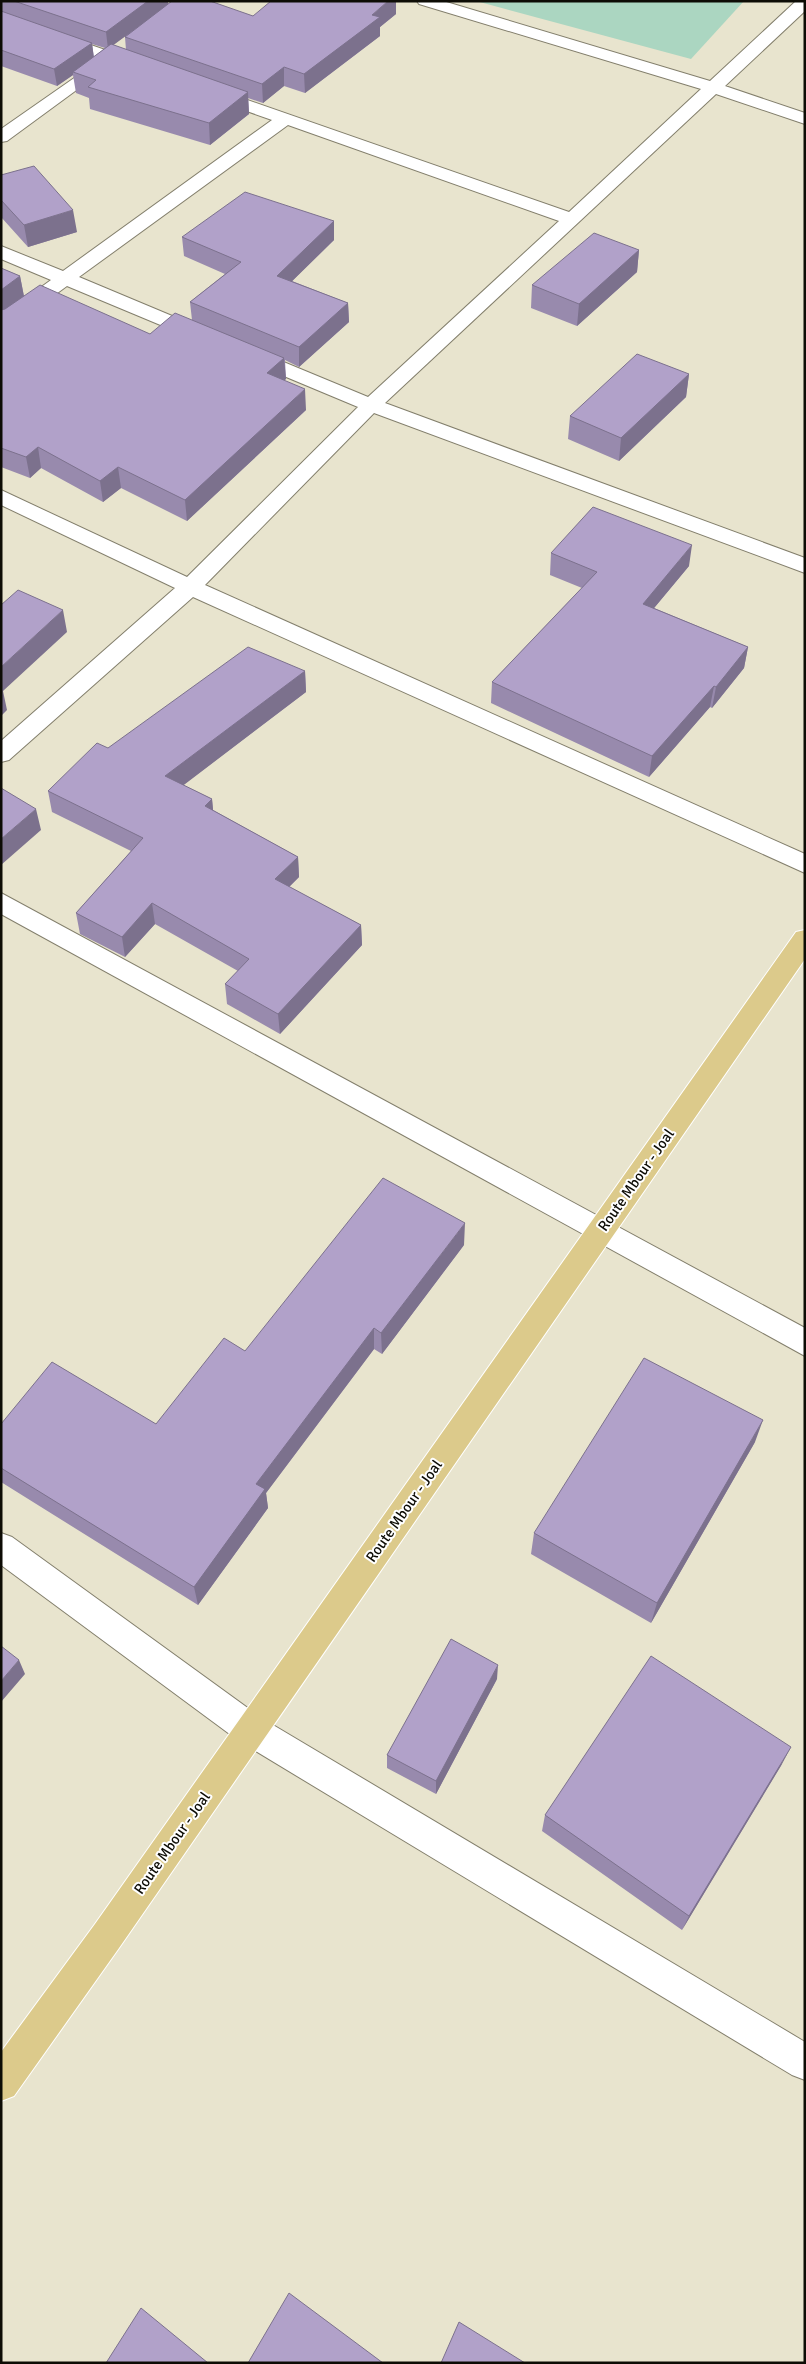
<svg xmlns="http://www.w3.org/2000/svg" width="806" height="2364" viewBox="0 0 806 2364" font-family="Signika,sans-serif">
<rect width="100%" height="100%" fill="#e8e4ce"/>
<!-- green -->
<path fill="#abd6c1" d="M 476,1 L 744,1 L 691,59 Z"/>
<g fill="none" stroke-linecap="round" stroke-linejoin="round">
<defs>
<path id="minor" d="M 417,1 L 443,1 L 710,81 L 796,1 L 805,1 L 805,11 L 725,86 L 805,113 L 805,124 L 716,94 L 385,403 L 805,558 L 805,573 L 374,413 L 205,585 L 805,854 L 805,873 L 193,597 L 9,760 L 1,762 L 1,741 L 175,588 L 1,505 L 1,490 L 187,577 L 358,407 L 243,359 L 240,355 L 243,351 L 257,351 L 368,397 L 559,221 L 288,125 L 79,277 L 208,331 L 211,335 L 208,339 L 194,339 L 67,286 L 8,329 L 1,331 L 1,316 L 51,280 L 1,259 L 1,246 L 63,271 L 272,120 L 207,97 L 204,93 L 207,89 L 213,88 L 569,212 L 701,89 L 419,4 Z
M 1,14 L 140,62 L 142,66 L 140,70 L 134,71 L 112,64 L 7,141 L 1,142 L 1,129 L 100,60 L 1,25 Z
M 1,893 L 805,1328 L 805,1356 L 1,914 Z
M 1,1533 L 12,1537 L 263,1719 L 805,2042 L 805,2080 L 792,2075 L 239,1741 L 1,1565 Z"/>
<path id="major" d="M 805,930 L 805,959 L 119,1948 L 14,2096 L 1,2101 L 1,2052 L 95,1924 L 796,932 Z"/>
</defs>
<!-- minor casing -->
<use href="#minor" stroke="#837f6c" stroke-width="2"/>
<!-- major casing -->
<use href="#major" stroke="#fff" stroke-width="2"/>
<!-- minor -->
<use href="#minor" fill="#fff" fill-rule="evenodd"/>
<!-- major -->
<use href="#major" fill="#dcca8b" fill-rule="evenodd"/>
</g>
<!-- wall -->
<path fill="#988aad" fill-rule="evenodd" d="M 1,1 L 168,1 L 168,4 L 253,16 L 396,14 L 380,27 L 380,36 L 305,93 L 284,86 L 263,103 L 248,98 L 249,114 L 210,145 L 90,109 L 89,98 L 76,93 L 73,75 L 57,86 L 1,66 ZM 125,36 L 125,37 L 126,50 L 113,45 ZM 92,44 L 105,48 L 94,57 Z
M 1,175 L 77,232 L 28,247 L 1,217 Z
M 334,221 L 334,240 L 292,281 L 348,303 L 349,322 L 299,367 L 285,360 L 286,379 L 284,380 L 306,410 L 187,521 L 121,488 L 103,502 L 41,468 L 30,478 L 1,467 L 1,268 L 20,276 L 24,296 L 150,334 L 192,320 L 190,302 L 225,274 L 184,256 L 182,237 Z
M 639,250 L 637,272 L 577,326 L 531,308 L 532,285 Z
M 689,374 L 686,397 L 619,461 L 568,439 L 570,416 Z
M 551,553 L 689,566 L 654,608 L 748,647 L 744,668 L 712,708 L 710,707 L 649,777 L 491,703 L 492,682 L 582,588 L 550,575 Z
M 305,671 L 306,692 L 183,785 L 212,799 L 213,810 L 298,857 L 299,877 L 289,887 L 361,925 L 362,945 L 280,1034 L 227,1004 L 225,984 L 238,971 L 155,924 L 125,957 L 80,934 L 76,913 L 131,851 L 52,812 L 48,791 L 108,748 Z
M 464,1245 L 382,1354 L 374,1349 L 266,1493 L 268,1508 L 198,1605 L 1,1482 L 1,1424 L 156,1424 L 245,1351 Z
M 755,1442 L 651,1623 L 531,1554 L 534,1533 Z
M 497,1679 L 436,1794 L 387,1768 L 387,1755 Z
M 782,1764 L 682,1930 L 542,1831 L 545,1815 Z"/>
<!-- shaded-wall -->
<path fill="#7c718d" d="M 148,1 L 168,1 L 168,5 L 108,49 L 106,32 Z
M 388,1 L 396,1 L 396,14 L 380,27 L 380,36 L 305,93 L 304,74 L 372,15 Z
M 92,43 L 94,60 L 73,72 L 73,75 L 57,86 L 54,69 Z
M 284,67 L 284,86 L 263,103 L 262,84 Z
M 248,92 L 249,114 L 210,145 L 209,123 Z
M 73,210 L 77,232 L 28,247 L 24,225 Z
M 334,221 L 334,240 L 278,295 L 277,276 Z
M 639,250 L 637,272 L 577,326 L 579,304 Z
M 20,276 L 24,297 L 1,314 L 1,290 Z
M 348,303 L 349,322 L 299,367 L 299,347 Z
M 284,358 L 286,379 L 269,394 L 267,373 Z
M 689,374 L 686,397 L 619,461 L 621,438 Z
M 305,389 L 306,410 L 187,521 L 185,500 Z
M 38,447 L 41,468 L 30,478 L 26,457 Z
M 118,467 L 121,488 L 103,502 L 100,481 Z
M 692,545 L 689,566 L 640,625 L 643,604 Z
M 63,610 L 67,632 L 3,691 L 7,710 L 1,716 L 1,667 Z
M 748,647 L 744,668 L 712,708 L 716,687 Z
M 305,671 L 306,692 L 168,797 L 165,776 Z
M 714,686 L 710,707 L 649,777 L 652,756 Z
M 212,799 L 214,820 L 205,806 Z
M 36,809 L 41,830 L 1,865 L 1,839 Z
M 298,857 L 299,877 L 276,900 L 275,879 Z
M 152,903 L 155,924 L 125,957 L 122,937 Z
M 361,925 L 362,945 L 280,1034 L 278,1014 Z
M 465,1223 L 464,1245 L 382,1354 L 381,1333 Z
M 374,1328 L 374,1349 L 266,1493 L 268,1508 L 198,1605 L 194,1587 L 256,1484 Z
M 763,1420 L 755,1442 L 651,1623 L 657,1603 Z
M 19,1660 L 25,1674 L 1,1702 L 1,1681 Z
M 498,1665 L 497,1679 L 436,1794 L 436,1781 Z
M 791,1747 L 782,1764 L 682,1930 L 689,1916 Z"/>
<!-- building -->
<path fill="#b1a1c9" stroke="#7c718d" d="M 14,1 L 148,1 L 106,32 Z
M 172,1 L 210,1 L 253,16 L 271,1 L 388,1 L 372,15 L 380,17 L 304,74 L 284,67 L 262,84 L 125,37 Z
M 1,11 L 92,43 L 54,69 L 1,50 Z
M 111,44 L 248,92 L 209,123 L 88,87 L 96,80 L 73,72 Z
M 34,166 L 73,210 L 24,225 L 1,200 L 1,175 Z
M 245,192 L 334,221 L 277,276 L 348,303 L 299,347 L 190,302 L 241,262 L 182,237 Z
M 594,233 L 639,250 L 579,304 L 532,285 Z
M 1,268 L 20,276 L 1,290 Z
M 40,285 L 150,334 L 175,313 L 284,358 L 267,373 L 305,389 L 185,500 L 118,467 L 100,481 L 38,447 L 26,457 L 1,448 L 1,310 L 5,309 Z
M 637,354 L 689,374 L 621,438 L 570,416 Z
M 593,507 L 692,545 L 643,604 L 748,647 L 716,687 L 714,686 L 652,756 L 492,682 L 597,572 L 551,553 Z
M 18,590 L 63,610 L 1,667 L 1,605 Z
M 248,647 L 305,671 L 165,776 L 212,799 L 205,806 L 298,857 L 275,879 L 361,925 L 278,1014 L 225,984 L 249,959 L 152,903 L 122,937 L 76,913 L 143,838 L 48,791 L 97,743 L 108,748 Z
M 1,788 L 36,809 L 1,839 Z
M 383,1178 L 465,1223 L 381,1333 L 374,1328 L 256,1484 L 265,1489 L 194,1587 L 1,1468 L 1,1424 L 52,1362 L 156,1424 L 224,1338 L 245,1351 Z
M 644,1358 L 763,1420 L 657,1603 L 534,1533 Z
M 451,1639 L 498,1665 L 436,1781 L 387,1755 Z
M 1,1646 L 19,1660 L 1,1681 Z
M 651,1656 L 791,1747 L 689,1916 L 545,1815 Z
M 289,2293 L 383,2363 L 248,2363 Z
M 141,2308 L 208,2363 L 106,2363 Z
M 459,2322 L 525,2363 L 441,2363 Z"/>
<g text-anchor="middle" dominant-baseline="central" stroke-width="4" stroke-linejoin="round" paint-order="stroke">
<!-- street labels -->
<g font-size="15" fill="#0d0c05" stroke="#fff">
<text transform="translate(636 1180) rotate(-55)">Route Mbour - Joal</text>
<text transform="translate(404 1511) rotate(-55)">Route Mbour - Joal</text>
<text transform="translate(172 1843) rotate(-55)">Route Mbour - Joal</text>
</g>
</g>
<!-- border -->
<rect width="806" height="2364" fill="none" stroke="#0d0c05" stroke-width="5"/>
</svg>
